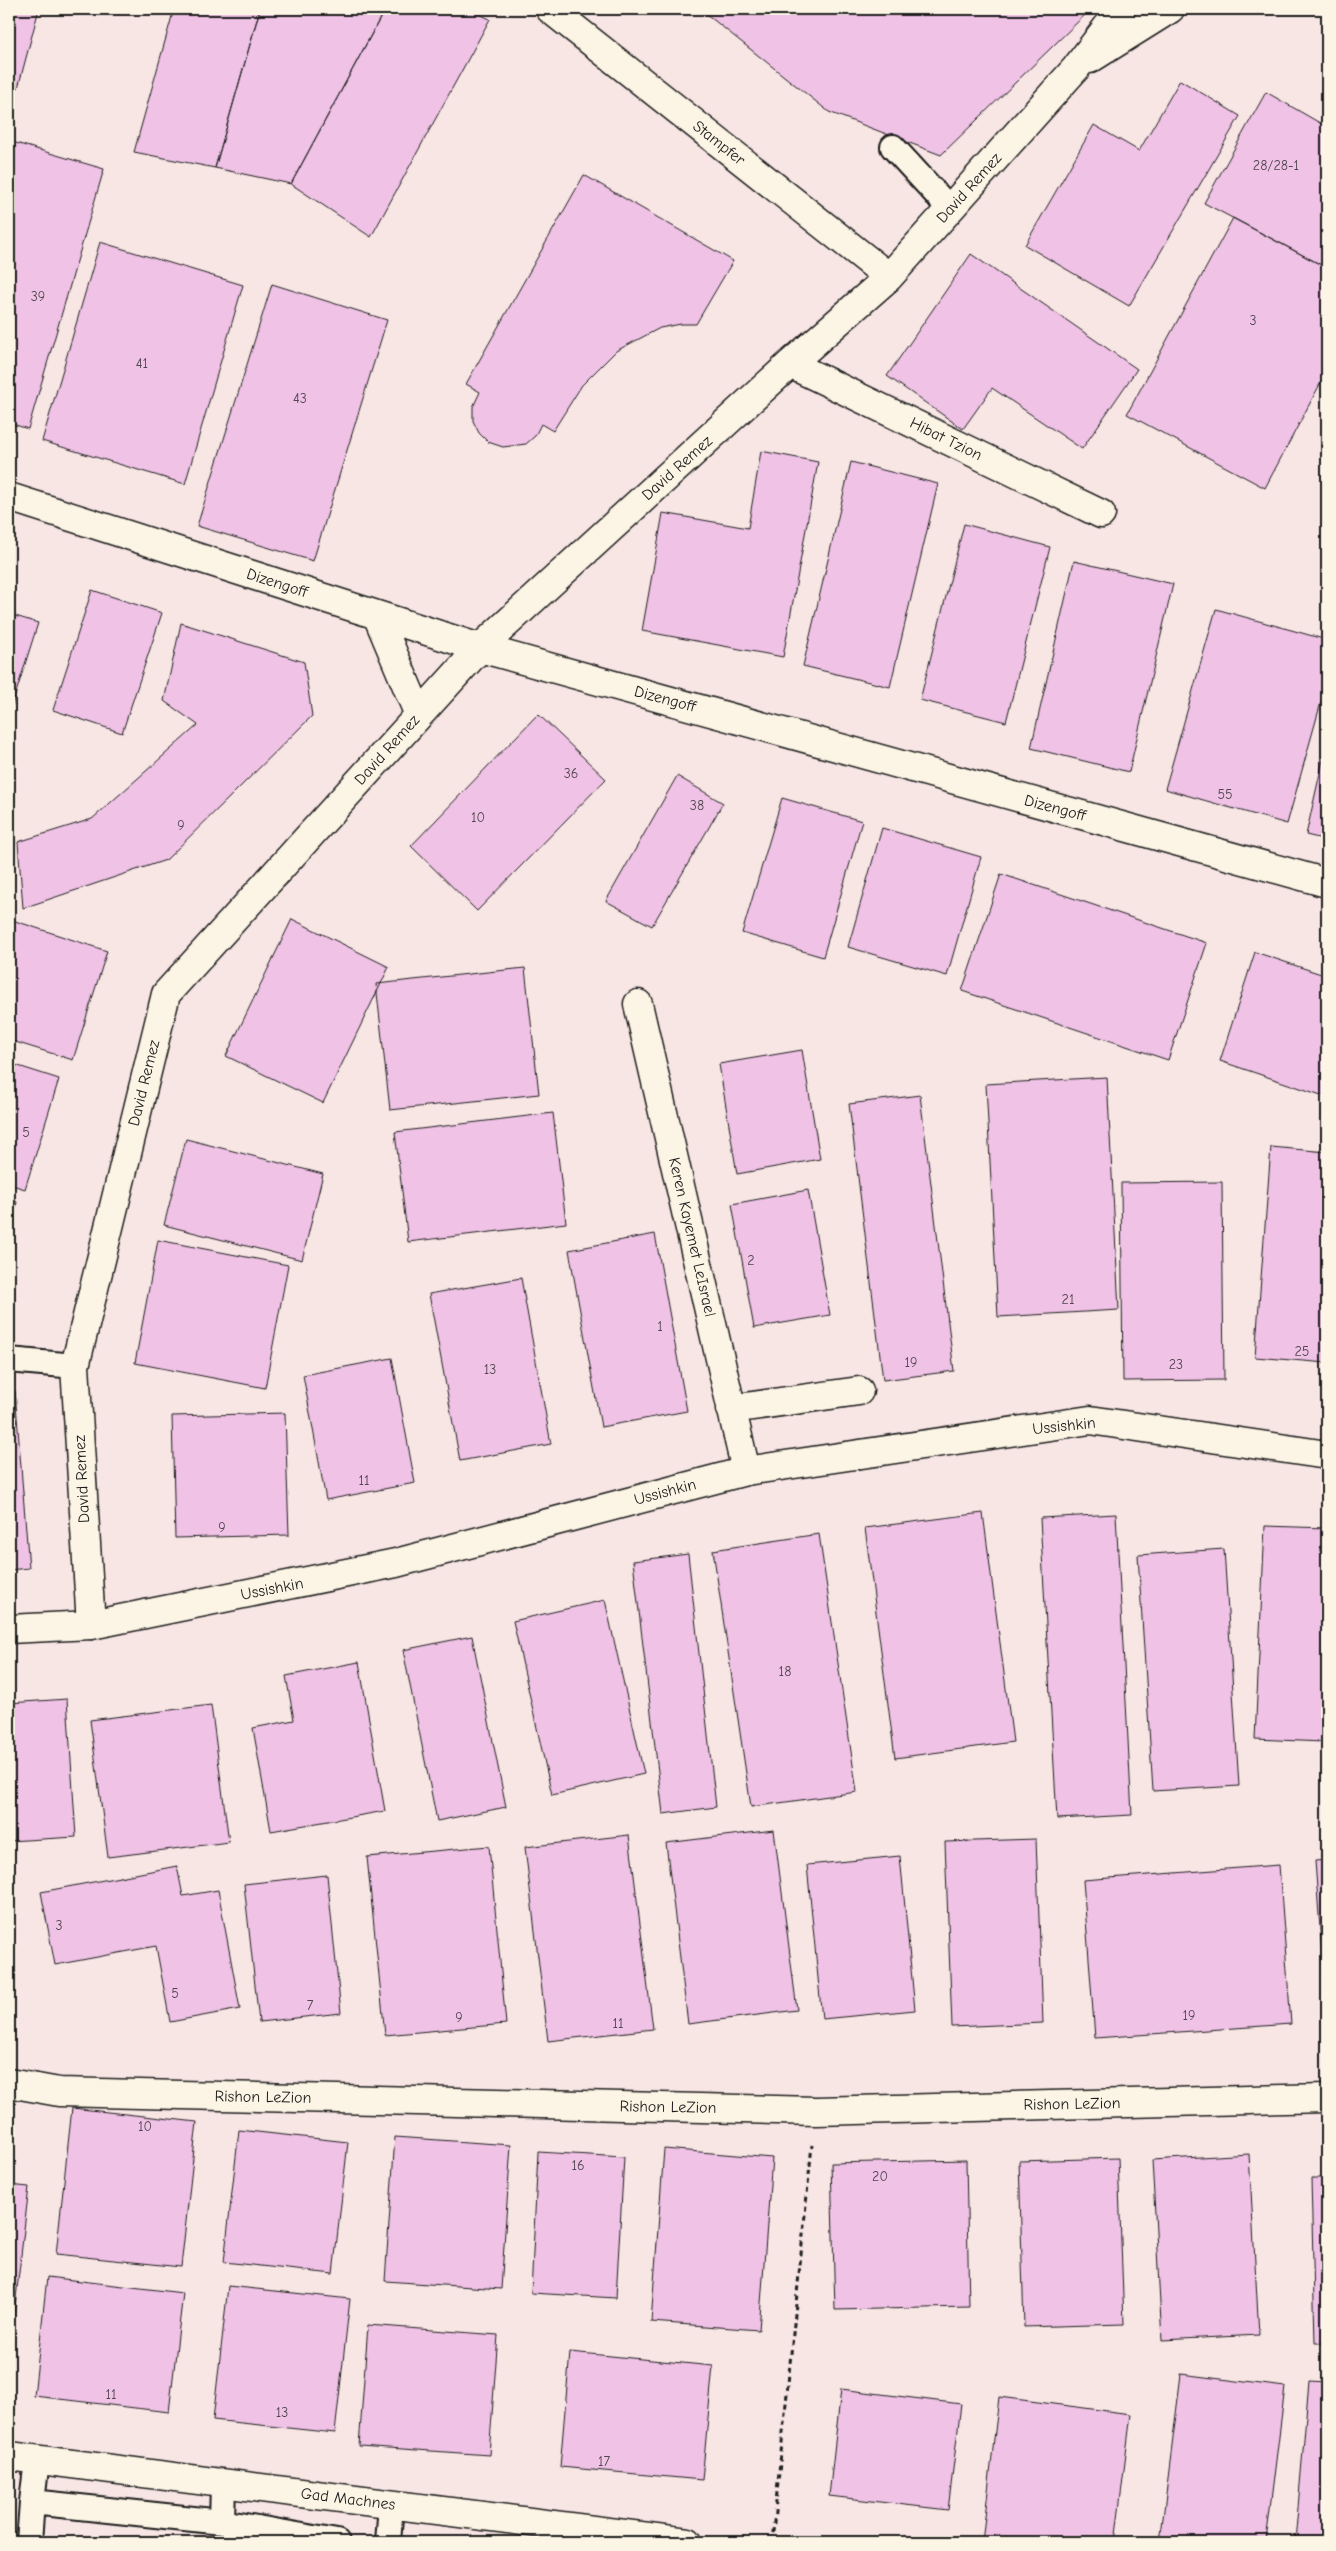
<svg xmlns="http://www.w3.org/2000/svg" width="1336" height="2551" viewBox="0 0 1336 2551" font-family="'Comic Neue',sans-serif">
<rect width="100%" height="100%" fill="#f8e6e5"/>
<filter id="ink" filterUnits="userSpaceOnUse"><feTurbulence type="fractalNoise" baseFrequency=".02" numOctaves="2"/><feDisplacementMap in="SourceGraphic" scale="10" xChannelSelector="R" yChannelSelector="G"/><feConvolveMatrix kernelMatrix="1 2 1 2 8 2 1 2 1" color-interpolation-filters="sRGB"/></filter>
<g filter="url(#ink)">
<!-- building -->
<path fill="#efc2e6" stroke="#1c1c1c" d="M 9,9 L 39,9 L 18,88 L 9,85 Z
M 174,9 L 260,9 L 215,168 L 134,152 Z
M 260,9 L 385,9 L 291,184 L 215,168 Z
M 385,9 L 468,9 L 490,19 L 371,237 L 291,184 Z
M 700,9 L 1091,9 L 941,155 L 829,112 Z
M 1180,80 L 1240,116 L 1129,306 L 1025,245 L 1094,125 L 1139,151 Z
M 1266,92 L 1327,127 L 1327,268 L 1204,203 Z
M 9,141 L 104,169 L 28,429 L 9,423 Z
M 584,175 L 733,261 L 696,324 L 681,324 L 660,328 L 616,351 L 582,385 L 553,431 L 541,424 L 535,436 L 526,444 L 503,447 L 488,442 L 479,433 L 473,421 L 473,407 L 480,392 L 466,384 Z
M 1233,218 L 1327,268 L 1327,371 L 1265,488 L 1127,414 Z
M 100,242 L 243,285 L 185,484 L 42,441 Z
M 971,254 L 1137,369 L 1082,449 L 992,388 L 963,429 L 887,376 Z
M 272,284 L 387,320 L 313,561 L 197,526 Z
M 761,451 L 818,462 L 783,657 L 642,631 L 663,513 L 748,528 Z
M 851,462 L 938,484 L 890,687 L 803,666 Z
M 964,524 L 1050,547 L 1006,722 L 920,700 Z
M 1074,561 L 1173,584 L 1129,772 L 1031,748 Z
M 92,590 L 162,613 L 122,733 L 53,710 Z
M 1216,609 L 1327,640 L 1327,681 L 1287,824 L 1165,789 Z
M 9,614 L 38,623 L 9,715 Z
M 181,623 L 304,662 L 312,716 L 166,860 L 23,908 L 18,842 L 92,819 L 198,725 L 164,701 Z
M 538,714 L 606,779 L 477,911 L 411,846 Z
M 1327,742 L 1327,840 L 1306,835 Z
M 677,776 L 723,803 L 652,926 L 606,901 Z
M 782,798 L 862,821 L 823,957 L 742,933 Z
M 882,828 L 981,857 L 947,976 L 848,947 Z
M 1001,874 L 1207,943 L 1168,1060 L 962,991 Z
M 9,919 L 107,951 L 73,1060 L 9,1040 Z
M 292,919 L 389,967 L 323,1103 L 226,1056 Z
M 1255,952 L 1327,976 L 1327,1097 L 1220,1061 Z
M 525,968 L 539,1094 L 390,1110 L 376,984 Z
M 802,1050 L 820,1159 L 737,1174 L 719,1064 Z
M 9,1063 L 59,1079 L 25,1189 L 9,1184 Z
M 1107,1077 L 1119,1310 L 998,1317 L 986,1084 Z
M 920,1095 L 954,1371 L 883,1380 L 849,1104 Z
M 553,1113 L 566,1223 L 408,1242 L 395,1132 Z
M 186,1139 L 323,1174 L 302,1260 L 164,1225 Z
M 1271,1147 L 1327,1152 L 1327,1363 L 1255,1357 Z
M 1222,1182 L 1224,1380 L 1123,1381 L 1121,1183 Z
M 808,1190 L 830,1315 L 754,1328 L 732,1204 Z
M 9,1200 L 17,1202 L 9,1241 Z
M 655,1234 L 687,1411 L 601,1427 L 569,1250 Z
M 158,1240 L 288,1265 L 265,1388 L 135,1363 Z
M 521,1278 L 551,1444 L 460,1461 L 429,1294 Z
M 392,1358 L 415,1483 L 326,1500 L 303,1375 Z
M 15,1391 L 29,1568 L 9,1570 L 9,1392 Z
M 285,1413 L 289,1535 L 175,1538 L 172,1416 Z
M 983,1513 L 1013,1742 L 895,1758 L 865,1528 Z
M 1116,1514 L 1132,1815 L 1057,1819 L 1040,1518 Z
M 1265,1526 L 1327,1528 L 1327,1655 L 1323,1742 L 1255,1739 Z
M 819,1534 L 857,1792 L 751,1807 L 713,1550 Z
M 1224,1549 L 1239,1786 L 1153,1791 L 1138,1555 Z
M 688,1554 L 716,1807 L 663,1814 L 633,1561 Z
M 605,1600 L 644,1774 L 552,1795 L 513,1621 Z
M 472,1636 L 506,1807 L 437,1821 L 403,1650 Z
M 359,1662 L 385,1811 L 271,1831 L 253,1728 L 294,1720 L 286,1676 Z
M 67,1699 L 76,1837 L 9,1841 L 9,1703 Z
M 211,1705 L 229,1842 L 108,1857 L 90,1720 Z
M 774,1830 L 797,2010 L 688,2024 L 666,1843 Z
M 629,1835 L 653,2029 L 548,2041 L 525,1847 Z
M 1036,1839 L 1043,2023 L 952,2027 L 945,1842 Z
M 489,1846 L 506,2024 L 385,2035 L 367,1857 Z
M 900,1856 L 915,2010 L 822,2019 L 807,1865 Z
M 1327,1860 L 1327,2023 L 1315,1861 Z
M 1279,1865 L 1291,2024 L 1095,2038 L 1083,1880 Z
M 177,1866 L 183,1896 L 218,1890 L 240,2009 L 170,2022 L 156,1946 L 55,1965 L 41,1892 Z
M 327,1875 L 341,2013 L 259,2022 L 244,1884 Z
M 72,2108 L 197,2122 L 181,2267 L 56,2254 Z
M 239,2130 L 348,2142 L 333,2274 L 224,2262 Z
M 395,2137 L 511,2145 L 501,2289 L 385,2281 Z
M 664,2149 L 772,2158 L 759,2330 L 651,2322 Z
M 538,2152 L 624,2157 L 616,2298 L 531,2293 Z
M 1249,2154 L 1259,2335 L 1162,2340 L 1152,2160 Z
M 1118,2158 L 1124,2324 L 1024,2327 L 1019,2161 Z
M 966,2160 L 969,2307 L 835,2310 L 831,2163 Z
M 1311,2178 L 1327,2178 L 1327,2343 L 1315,2343 Z
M 9,2185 L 29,2187 L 9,2358 Z
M 47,2277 L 183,2293 L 169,2412 L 34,2396 Z
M 228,2286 L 350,2299 L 335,2433 L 213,2420 Z
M 368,2325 L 498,2335 L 489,2455 L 359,2446 Z
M 570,2352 L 713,2366 L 702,2480 L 560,2467 Z
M 1181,2374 L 1285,2387 L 1266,2542 L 1160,2542 Z
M 1309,2381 L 1327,2382 L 1327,2542 L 1295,2542 Z
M 841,2389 L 961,2404 L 948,2510 L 829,2496 Z
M 999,2397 L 1131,2414 L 1115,2542 L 982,2542 Z"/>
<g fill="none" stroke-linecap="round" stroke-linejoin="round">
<defs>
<path id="lane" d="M 893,147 L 950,209
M 9,1360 L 75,1366
M 32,2502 L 37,2460
M 222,2522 L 223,2483
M 29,2542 L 32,2502 L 222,2522 L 337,2542
M 388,2542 L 391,2505"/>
<path id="street" d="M 550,9 L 889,277
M 1090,59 L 1170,9
M 790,364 L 1101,514
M 9,497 L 480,648 L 1327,883
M 377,615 L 419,715
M 638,1004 L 746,1471
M 731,1409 L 859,1391
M 91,1625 L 75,1366 L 166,994 L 480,648 L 790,364 L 889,277 L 1076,68 L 1121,9
M 9,2083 L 59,2092 L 816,2111 L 1327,2098"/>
<path id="secondary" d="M 9,1629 L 91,1625 L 396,1563 L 746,1471 L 1090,1420 L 1327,1455
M 9,2456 L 688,2542"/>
</defs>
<!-- lane casing -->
<use href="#lane" stroke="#1c1c1c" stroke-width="28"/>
<!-- street casing -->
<use href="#street" stroke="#1c1c1c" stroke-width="31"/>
<!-- secondary casing -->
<use href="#secondary" stroke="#1c1c1c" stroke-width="31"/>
<!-- path -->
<path stroke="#1c1c1c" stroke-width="3" stroke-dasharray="5 4" stroke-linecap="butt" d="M 772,2542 L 812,2145"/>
<!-- lane -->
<use href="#lane" stroke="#fcf5e5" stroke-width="24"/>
<!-- street -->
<use href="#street" stroke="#fcf5e5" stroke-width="28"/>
<!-- secondary -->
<use href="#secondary" stroke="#fcf5e5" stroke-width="28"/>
</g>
</g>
<g text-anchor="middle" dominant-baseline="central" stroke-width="4" stroke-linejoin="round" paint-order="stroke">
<!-- number labels -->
<g font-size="14" fill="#51464e">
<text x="1276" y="165">28/28-1</text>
<text x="38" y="296">39</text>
<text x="1253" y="320">3</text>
<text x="142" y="363">41</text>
<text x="300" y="398">43</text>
<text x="571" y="773">36</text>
<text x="1225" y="794">55</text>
<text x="697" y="805">38</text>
<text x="478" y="817">10</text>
<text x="181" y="825">9</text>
<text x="26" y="1132">5</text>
<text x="751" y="1260">2</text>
<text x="1068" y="1299">21</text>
<text x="660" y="1326">1</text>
<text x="1302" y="1351">25</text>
<text x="911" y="1362">19</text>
<text x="1176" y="1364">23</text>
<text x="490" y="1369">13</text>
<text x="364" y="1480">11</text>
<text x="222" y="1527">9</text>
<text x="785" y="1671">18</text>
<text x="59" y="1925">3</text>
<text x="175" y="1993">5</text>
<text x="310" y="2005">7</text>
<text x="1189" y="2015">19</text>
<text x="459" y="2017">9</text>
<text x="618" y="2023">11</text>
<text x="145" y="2126">10</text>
<text x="578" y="2165">16</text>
<text x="880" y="2176">20</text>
<text x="111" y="2394">11</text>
<text x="282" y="2412">13</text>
<text x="604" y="2461">17</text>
</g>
<!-- street labels -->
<g font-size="16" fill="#1c1c1c" stroke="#fcf5e5">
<text transform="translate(719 143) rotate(38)">Stampfer</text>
<text transform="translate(969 188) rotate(-48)">David Remez</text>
<text transform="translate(946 439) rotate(26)">Hibat Tzion</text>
<text transform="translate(677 468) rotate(-42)">David Remez</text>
<text transform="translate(277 583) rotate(18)">Dizengoff</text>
<text transform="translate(665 699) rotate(15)">Dizengoff</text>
<text transform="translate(387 750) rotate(-48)">David Remez</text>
<text transform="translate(1055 808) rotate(15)">Dizengoff</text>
<text transform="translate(144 1083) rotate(-76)">David Remez</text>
<text transform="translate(692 1237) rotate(77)">Keren Kayemet LeIsrael</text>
<text transform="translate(1064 1426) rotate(-6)">Ussishkin</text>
<text transform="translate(82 1479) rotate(-93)">David Remez</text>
<text transform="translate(665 1492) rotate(-15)">Ussishkin</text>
<text transform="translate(272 1589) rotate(-11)">Ussishkin</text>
<text transform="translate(263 2097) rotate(1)">Rishon LeZion</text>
<text transform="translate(1072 2104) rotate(-1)">Rishon LeZion</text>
<text transform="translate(668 2107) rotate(1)">Rishon LeZion</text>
<text transform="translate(348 2499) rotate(7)">Gad Machnes</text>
</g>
</g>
<!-- margin -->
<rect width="1336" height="2551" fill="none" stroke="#fcf5e5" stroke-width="30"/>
<rect x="15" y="15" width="1306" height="2521" fill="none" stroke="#1c1c1c" stroke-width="2" filter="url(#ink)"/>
</svg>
